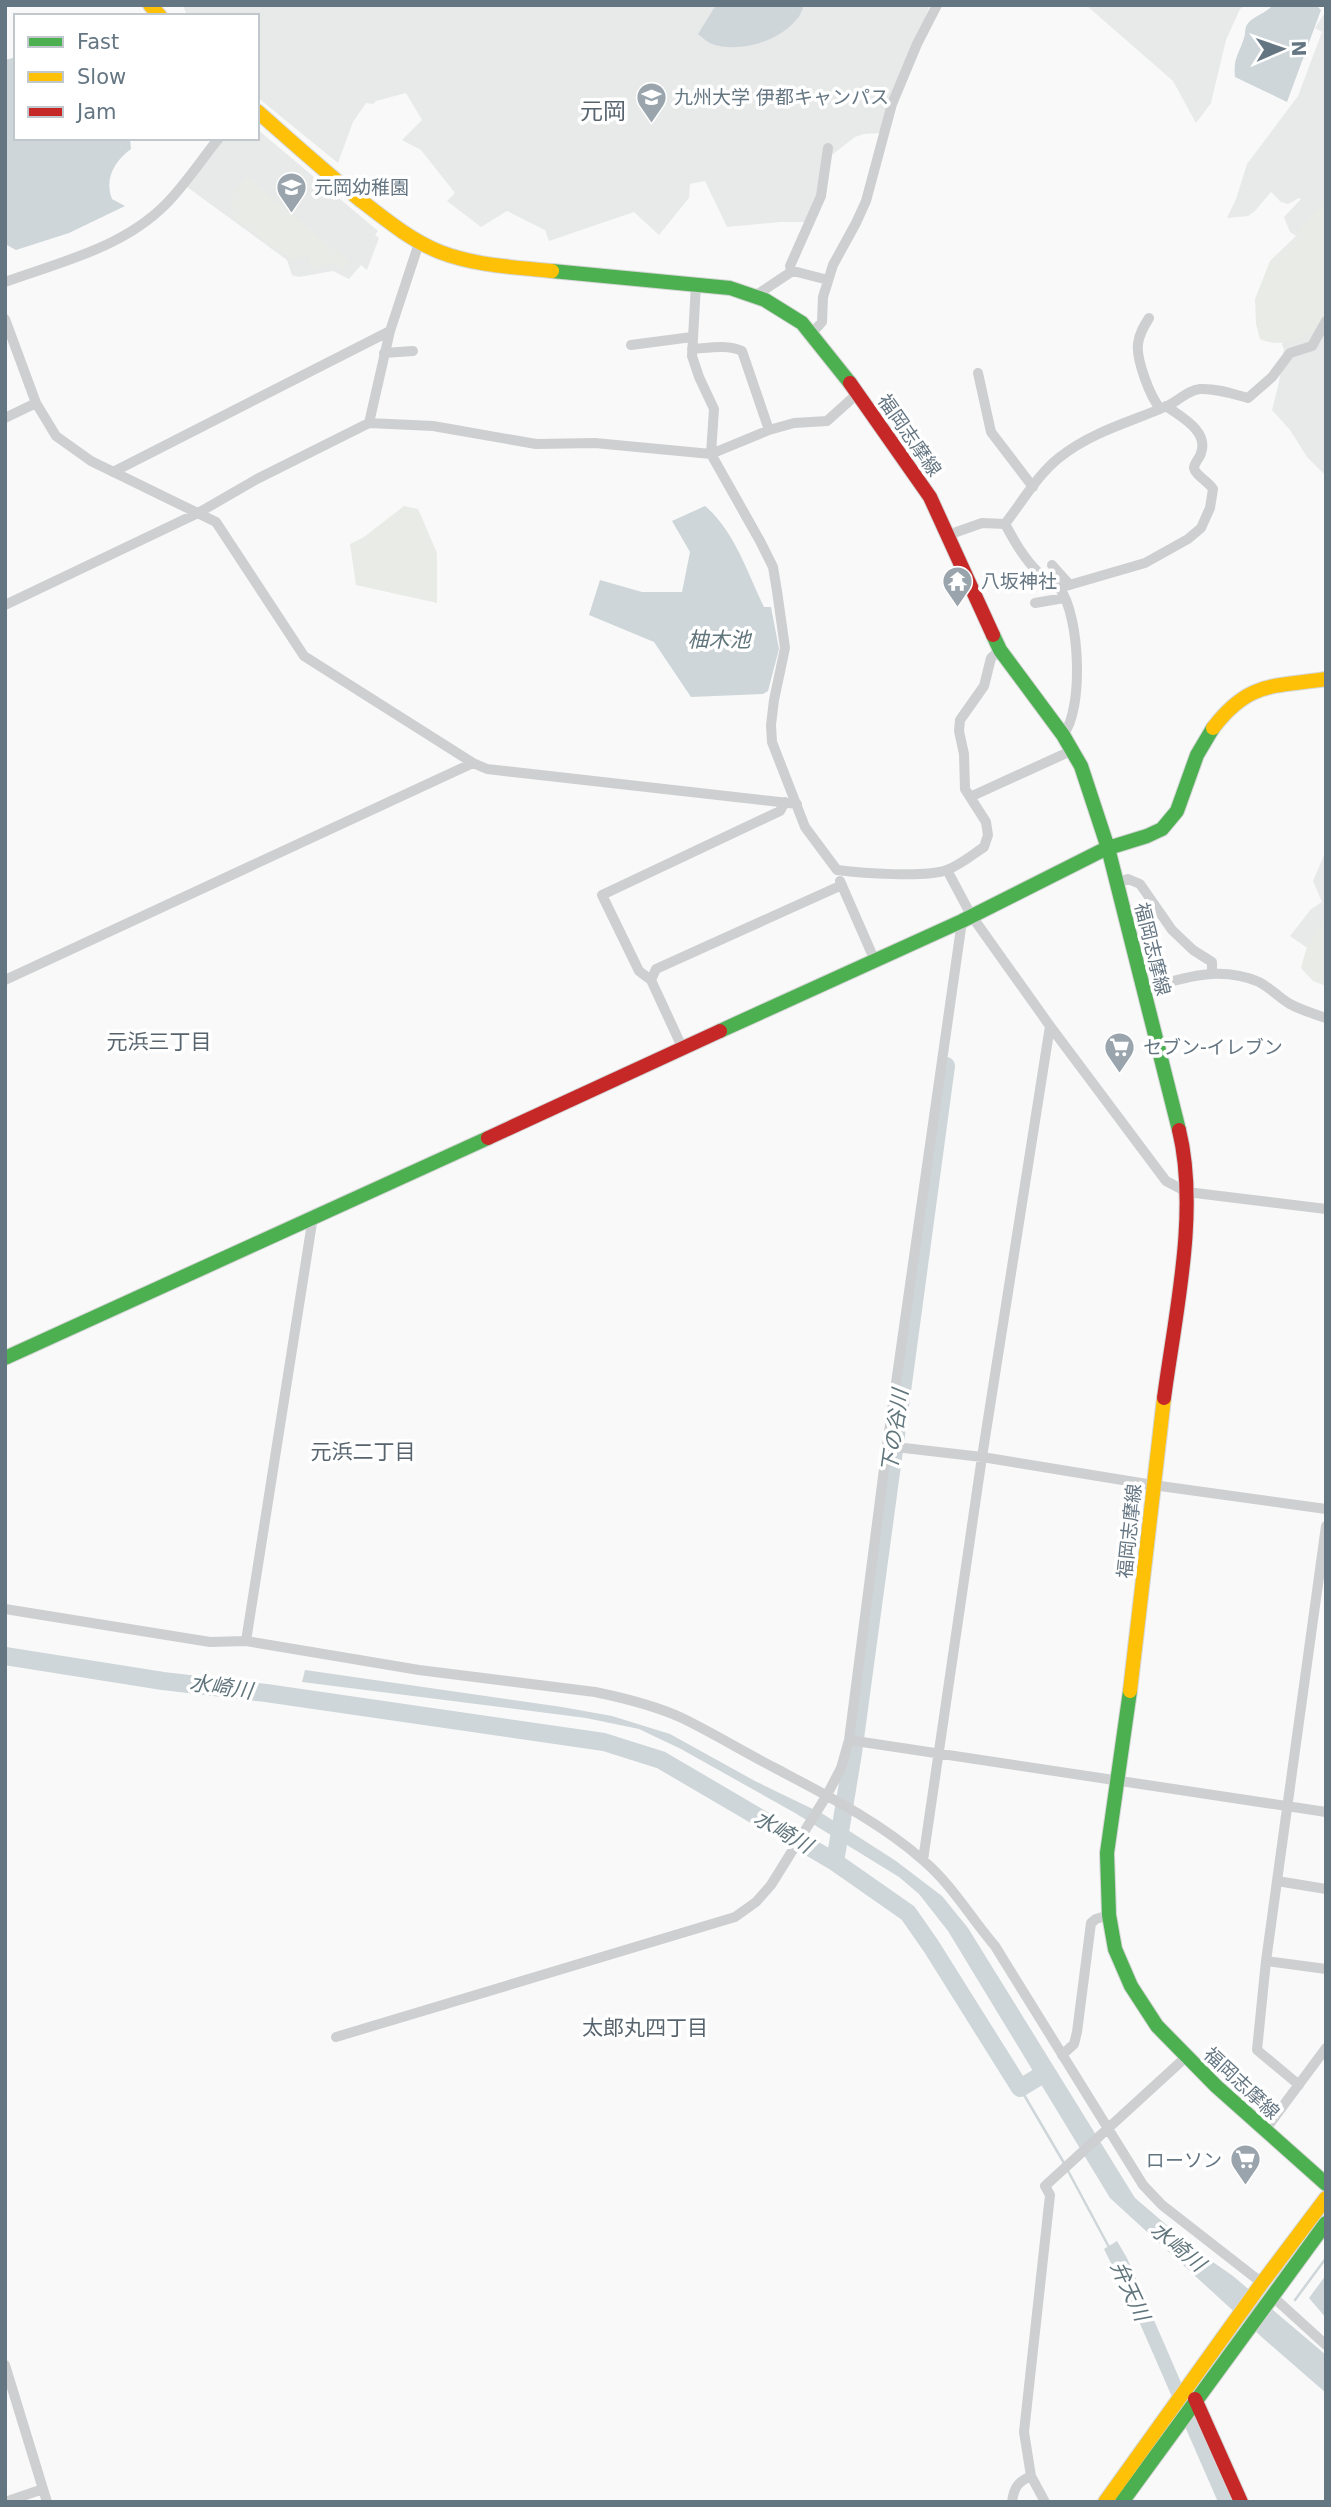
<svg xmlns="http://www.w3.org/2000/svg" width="1331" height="2507" viewBox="0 0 1331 2507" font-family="'DejaVu Sans','Noto Sans JP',sans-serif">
<rect width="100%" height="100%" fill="#f9f9f9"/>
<!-- built -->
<path fill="#e8e9e9" d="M 183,5 L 930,5 L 881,133 L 864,134 L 855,137 L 833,154 L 824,153 L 815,206 L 808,222 L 781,222 L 727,227 L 705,181 L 690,184 L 689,198 L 659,235 L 634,212 L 549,241 L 545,230 L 507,211 L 481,227 L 447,201 L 455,193 L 421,150 L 402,140 L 422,120 L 406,93 L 376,101 L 373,104 L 366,103 L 353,122 L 338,163 L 257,97 L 257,16 L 187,16 Z
M 1086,5 L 1246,5 L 1240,9 L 1226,40 L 1211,103 L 1196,123 L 1173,81 Z
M 1326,11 L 1326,476 L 1307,457 L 1290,430 L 1272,410 L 1279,382 L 1284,349 L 1282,345 L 1304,241 L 1290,232 L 1284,217 L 1301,199 L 1299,198 L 1288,204 L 1281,202 L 1271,192 L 1255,211 L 1248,216 L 1227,218 L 1236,199 L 1247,164 L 1298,96 L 1322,32 L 1315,28 Z
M 257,129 L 378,231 L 375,235 L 379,238 L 367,270 L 361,265 L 349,279 L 333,271 L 299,277 L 292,275 L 287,260 L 187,187 L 225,138 L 257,138 Z
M 1326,839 L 1326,961 L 1290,936 L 1311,909 L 1322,902 L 1313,881 L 1324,855 Z"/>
<!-- green -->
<path fill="#e8ebe6" d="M 247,177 L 349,262 L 342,270 L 335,263 L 312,268 L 309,256 L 290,259 L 234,218 L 230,198 Z
M 1326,203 L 1326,322 C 1306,336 1284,350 1260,339 L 1256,324 L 1255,299 L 1270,261 L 1295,237 L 1314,212 Z
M 404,506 L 418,509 L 437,553 L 437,603 L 356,585 L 350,544 L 364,537 Z
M 1326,915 L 1326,986 L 1313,981 L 1301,968 L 1306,950 Z"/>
<!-- water -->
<path fill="#ced6d9" d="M 716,5 L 804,5 C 802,10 800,17 796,20 C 778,42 739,53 712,44 C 707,42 702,37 698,34 Z
M 1273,5 L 1316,5 L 1321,10 L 1287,102 L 1235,77 C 1233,58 1239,54 1244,38 C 1246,32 1244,27 1249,22 C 1257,15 1266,13 1273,5 Z
M 16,57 L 16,138 L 130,138 L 131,149 C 115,161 104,178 112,199 L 125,206 L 69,233 L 16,250 L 5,244 L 5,60 Z
M 705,506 C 734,530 748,574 764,607 L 771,607 L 779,649 L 768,691 L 763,694 L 691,697 L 654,642 L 589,615 L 600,580 L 642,592 L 682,592 L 690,552 L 672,521 Z
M 305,1670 L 562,1707 L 612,1716 L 670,1734 L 755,1781 L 823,1814 L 896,1861 L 942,1896 L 968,1928 L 1135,2198 L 1197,2251 L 1233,2276 L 1326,2355 L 1326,2393 L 1265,2340 L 1110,2198 L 948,1931 L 919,1894 L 899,1877 L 795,1813 L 681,1749 L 639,1729 L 586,1718 L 302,1682 Z
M 1117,2241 L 1127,2258 L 1233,2502 L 1218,2502 L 1134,2310 L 1104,2249 Z
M 1326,2275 L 1326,2318 L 1309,2298 Z"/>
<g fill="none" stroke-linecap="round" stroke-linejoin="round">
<!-- stream -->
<path stroke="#ced6d9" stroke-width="2.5" d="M 1020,2088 L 1064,2163
M 1067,2169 L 1110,2249
M 1295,2300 L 1326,2258"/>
<!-- river -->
<path stroke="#ced6d9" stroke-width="18" d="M 5,1656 L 163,1681 L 266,1693 L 604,1742 L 661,1760 L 835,1862 L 908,1913 L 931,1946 L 1020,2088 L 1045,2073 L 1053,2086
M 835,1862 L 853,1753 L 946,1066"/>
<defs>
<path id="fast" d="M 552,271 L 730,288 L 765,300 L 802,323 L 850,383
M 993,635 L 1000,650 L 1063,735 L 1081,766 L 1108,848 L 1179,1130
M 720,1031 L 962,921 L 1105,849 L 1147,836 L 1162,829 L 1177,811 L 1197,755 L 1213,728
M 5,1358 L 488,1138
M 1130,1691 L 1107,1853 L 1109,1915 L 1115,1949 L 1131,1986 L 1157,2026 L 1216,2086 L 1326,2184
M 1122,2502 L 1326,2223"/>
<path id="slow" d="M 150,5 L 160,16
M 257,111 C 291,141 324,171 359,199 C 385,219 410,240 440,252 C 476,266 515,267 552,271
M 1213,728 C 1249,681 1273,687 1326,679
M 1130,1691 L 1164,1398
M 1105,2502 L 1262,2283 L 1326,2198"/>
<path id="jam" d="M 850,383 L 930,497 L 993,635
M 488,1138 L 720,1031
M 1164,1398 C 1175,1315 1199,1211 1179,1130
M 1195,2399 L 1241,2502"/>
</defs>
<!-- fast casing -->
<use href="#fast" stroke="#d5d6d7" stroke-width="16"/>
<!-- slow casing -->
<use href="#slow" stroke="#d5d6d7" stroke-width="16"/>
<!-- jam casing -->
<use href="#jam" stroke="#d5d6d7" stroke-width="16"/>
<!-- street -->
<path stroke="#cecfd0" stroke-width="10" d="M 791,272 L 790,266 L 821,196 L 828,148
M 5,282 C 60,262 122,248 165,205 C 185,185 201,160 219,138
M 696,284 L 692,356 L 699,377 L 714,409 L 711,454 L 760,541 L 773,567 L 777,591 L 785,648 L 774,700 L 771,725 L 772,742 L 805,827 L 837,870 C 861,873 925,878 947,870 C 960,865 972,855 984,847 L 988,835 L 986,822 L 965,789 L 964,754 L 959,731 L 960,720 L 984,686 L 991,658 L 1000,650
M 755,296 L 791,272 L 797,272 L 828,280
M 1149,318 C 1144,326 1139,334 1138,344 C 1136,359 1150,397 1160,408
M 5,319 L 36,403 L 56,436 L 91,461 L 216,522 L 304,656 L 473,763 L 487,769 L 797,804
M 812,333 L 822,322 L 823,297 L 833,265 L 856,223 L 866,201 L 892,104 L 917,44 L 937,5
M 631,345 L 692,337
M 692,349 C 708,348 727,344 742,351 L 769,430
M 384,353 L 413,351
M 978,373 L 991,432 L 1033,487
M 5,418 L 36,403
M 369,423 L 390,331 L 419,243
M 113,472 L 390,331
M 1005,524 C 1022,502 1038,474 1060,457 C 1093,431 1131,422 1167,406 C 1178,401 1188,390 1200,389 C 1216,388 1233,394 1248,398 L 1272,377 L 1290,353 L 1312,346 L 1326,321
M 948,535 L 982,523 L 1005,524 C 1015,542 1024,559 1039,573 C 1045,578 1055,582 1060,589 C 1080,616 1084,710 1063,735
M 1052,565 L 1069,584
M 1059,588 L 1145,563 L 1188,539 L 1201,528 L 1210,508 L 1213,489 C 1209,482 1195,475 1194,468 C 1194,463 1200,458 1201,453 C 1209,431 1181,417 1166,406
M 1035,603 L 1064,598
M 5,605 L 198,513 L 257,479 L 369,423 L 433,426 L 536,444 L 595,443 L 711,454 L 769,430 L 794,423 L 827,421 L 857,394
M 970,797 L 1073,750
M 947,870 L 971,915 L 1050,1026 L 1166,1181 L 1187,1192 L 1326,1209
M 840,881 L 875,961
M 1117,882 L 1128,879 L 1140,884 L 1172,930 L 1193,950 L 1212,962 L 1212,972
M 5,980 L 473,763
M 651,980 L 656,969 L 842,885
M 1143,989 C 1183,978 1219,965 1259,982 C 1271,988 1279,998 1290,1004 C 1301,1010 1314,1014 1326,1018
M 682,1047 L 651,980 L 639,971 L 602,895 L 780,811 L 785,802
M 887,1446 L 982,1457 L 1153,1485 L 1326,1509
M 5,1609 L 210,1642 L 246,1641 L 419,1670 L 595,1692 C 624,1698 654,1705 682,1718 C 713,1733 744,1752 775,1768 C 826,1795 880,1822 924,1861 C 952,1885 971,1918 995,1946 L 1143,2185 L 1162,2205 L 1262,2283
M 246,1641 L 312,1223 L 310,1217
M 849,1740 L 1326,1812
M 923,1860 L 982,1457 L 1050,1026
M 1277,1881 L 1326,1526
M 1326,1889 L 1277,1881 L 1266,1961 L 1326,1969
M 1266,1961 L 1257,2050 L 1299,2085
M 336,2037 L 735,1917 L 756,1902 L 771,1885 L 827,1795 L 841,1768 L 849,1740 L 887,1446 L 962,921
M 1062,2055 L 1074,2044 L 1077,2032 L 1091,1923 L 1096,1919 L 1109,1915
M 1265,2130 L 1326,2048
M 1272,2296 L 1326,2345
M 5,2365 L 47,2502
M 5,2502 L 43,2489
M 1012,2502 C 1014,2487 1018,2482 1031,2476
M 1045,2502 L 1031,2476 L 1024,2432 L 1050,2195 L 1045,2186 L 1186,2057"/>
<!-- fast -->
<use href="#fast" stroke="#4caf50" stroke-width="14"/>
<!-- slow -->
<use href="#slow" stroke="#ffc107" stroke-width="14"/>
<!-- jam -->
<use href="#jam" stroke="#c62828" stroke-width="14"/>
</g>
<!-- icons -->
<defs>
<symbol id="university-pin" viewBox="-11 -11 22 30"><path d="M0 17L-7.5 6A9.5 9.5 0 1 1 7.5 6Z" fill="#99a4ac" stroke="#fff"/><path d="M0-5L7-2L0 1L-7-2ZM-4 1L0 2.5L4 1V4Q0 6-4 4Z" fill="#fff"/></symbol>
<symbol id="school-pin" viewBox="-11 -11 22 30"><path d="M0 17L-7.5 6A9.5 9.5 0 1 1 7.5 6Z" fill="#99a4ac" stroke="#fff"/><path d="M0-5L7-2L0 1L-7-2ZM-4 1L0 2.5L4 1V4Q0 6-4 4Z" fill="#fff"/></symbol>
<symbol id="temple-pin" viewBox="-11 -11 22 30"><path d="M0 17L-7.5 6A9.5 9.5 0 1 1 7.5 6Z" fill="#99a4ac" stroke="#fff"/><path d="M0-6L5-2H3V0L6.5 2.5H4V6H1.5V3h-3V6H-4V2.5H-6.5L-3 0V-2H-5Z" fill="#fff"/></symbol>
<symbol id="supermarket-pin" viewBox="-11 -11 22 30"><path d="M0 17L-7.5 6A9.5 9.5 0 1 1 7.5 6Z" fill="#99a4ac" stroke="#fff"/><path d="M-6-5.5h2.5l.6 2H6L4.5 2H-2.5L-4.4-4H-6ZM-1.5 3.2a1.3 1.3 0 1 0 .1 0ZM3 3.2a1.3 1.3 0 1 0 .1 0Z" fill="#fff"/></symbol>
</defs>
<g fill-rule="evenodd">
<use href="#university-pin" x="634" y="80" width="35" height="47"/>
<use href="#school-pin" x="274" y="170" width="35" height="47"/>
<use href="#temple-pin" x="940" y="564" width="35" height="47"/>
<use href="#supermarket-pin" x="1102" y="1030" width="35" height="47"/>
<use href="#supermarket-pin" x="1228" y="2142" width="35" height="47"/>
</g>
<g text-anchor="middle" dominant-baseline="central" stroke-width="7" stroke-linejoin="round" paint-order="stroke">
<!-- poi labels -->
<g font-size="19" fill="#657683" stroke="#fff" text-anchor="start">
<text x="674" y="97">九州大学 伊都キャンパス</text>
<text x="314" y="187">元岡幼稚園</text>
<text x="981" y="581">八坂神社</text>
<text x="1143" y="1047">セブン-イレブン</text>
<text x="1222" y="2160" text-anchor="end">ローソン</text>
</g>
<!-- street labels -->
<g font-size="19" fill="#657683" stroke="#fff">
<text transform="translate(910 435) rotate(55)">福岡志摩線</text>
<text transform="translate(1153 949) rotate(76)">福岡志摩線</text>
<text transform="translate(1129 1531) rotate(-84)">福岡志摩線</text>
<text transform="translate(1242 2083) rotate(43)">福岡志摩線</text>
</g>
<!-- water labels -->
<g font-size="21" font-style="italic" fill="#60757c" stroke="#fff">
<text x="719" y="640">柚木池</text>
<text transform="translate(895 1431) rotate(-82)">下の谷川</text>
<text transform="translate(221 1687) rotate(8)">水崎川</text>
<text transform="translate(783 1832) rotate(30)">水崎川</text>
<text transform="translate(1178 2247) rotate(40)">水崎川</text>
<text transform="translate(1130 2291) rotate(65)">弁天川</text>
</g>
<!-- neighbourhood labels -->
<g font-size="21" fill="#57646e" stroke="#fff">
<text x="159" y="1042">元浜三丁目</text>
<text x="363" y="1452">元浜二丁目</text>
<text x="645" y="2028">太郎丸四丁目</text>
</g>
<!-- quarter labels -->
<g font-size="23" fill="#57646e" stroke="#fff">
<text x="603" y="111">元岡</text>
</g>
</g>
<!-- border -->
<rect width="1331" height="2507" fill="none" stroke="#657683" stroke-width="14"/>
<!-- legend -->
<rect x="14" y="14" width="245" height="126" fill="#ffffff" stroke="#c1c8cd" stroke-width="2"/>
<rect x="28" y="37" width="35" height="10" fill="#4caf50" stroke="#c1c8cd" stroke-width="2"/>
<text x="77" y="49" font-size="21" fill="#657683">Fast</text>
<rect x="28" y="72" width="35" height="10" fill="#ffc107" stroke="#c1c8cd" stroke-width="2"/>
<text x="77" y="84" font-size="21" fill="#657683">Slow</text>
<rect x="28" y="107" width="35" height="10" fill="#c62828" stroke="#c1c8cd" stroke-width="2"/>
<text x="77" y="119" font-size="21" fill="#657683">Jam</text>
<!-- north arrow -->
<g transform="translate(1282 49) rotate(88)" stroke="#ffffff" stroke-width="5" paint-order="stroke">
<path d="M0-5L12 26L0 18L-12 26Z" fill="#657683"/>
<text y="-10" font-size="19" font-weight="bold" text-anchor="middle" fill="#657683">N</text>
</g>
</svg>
